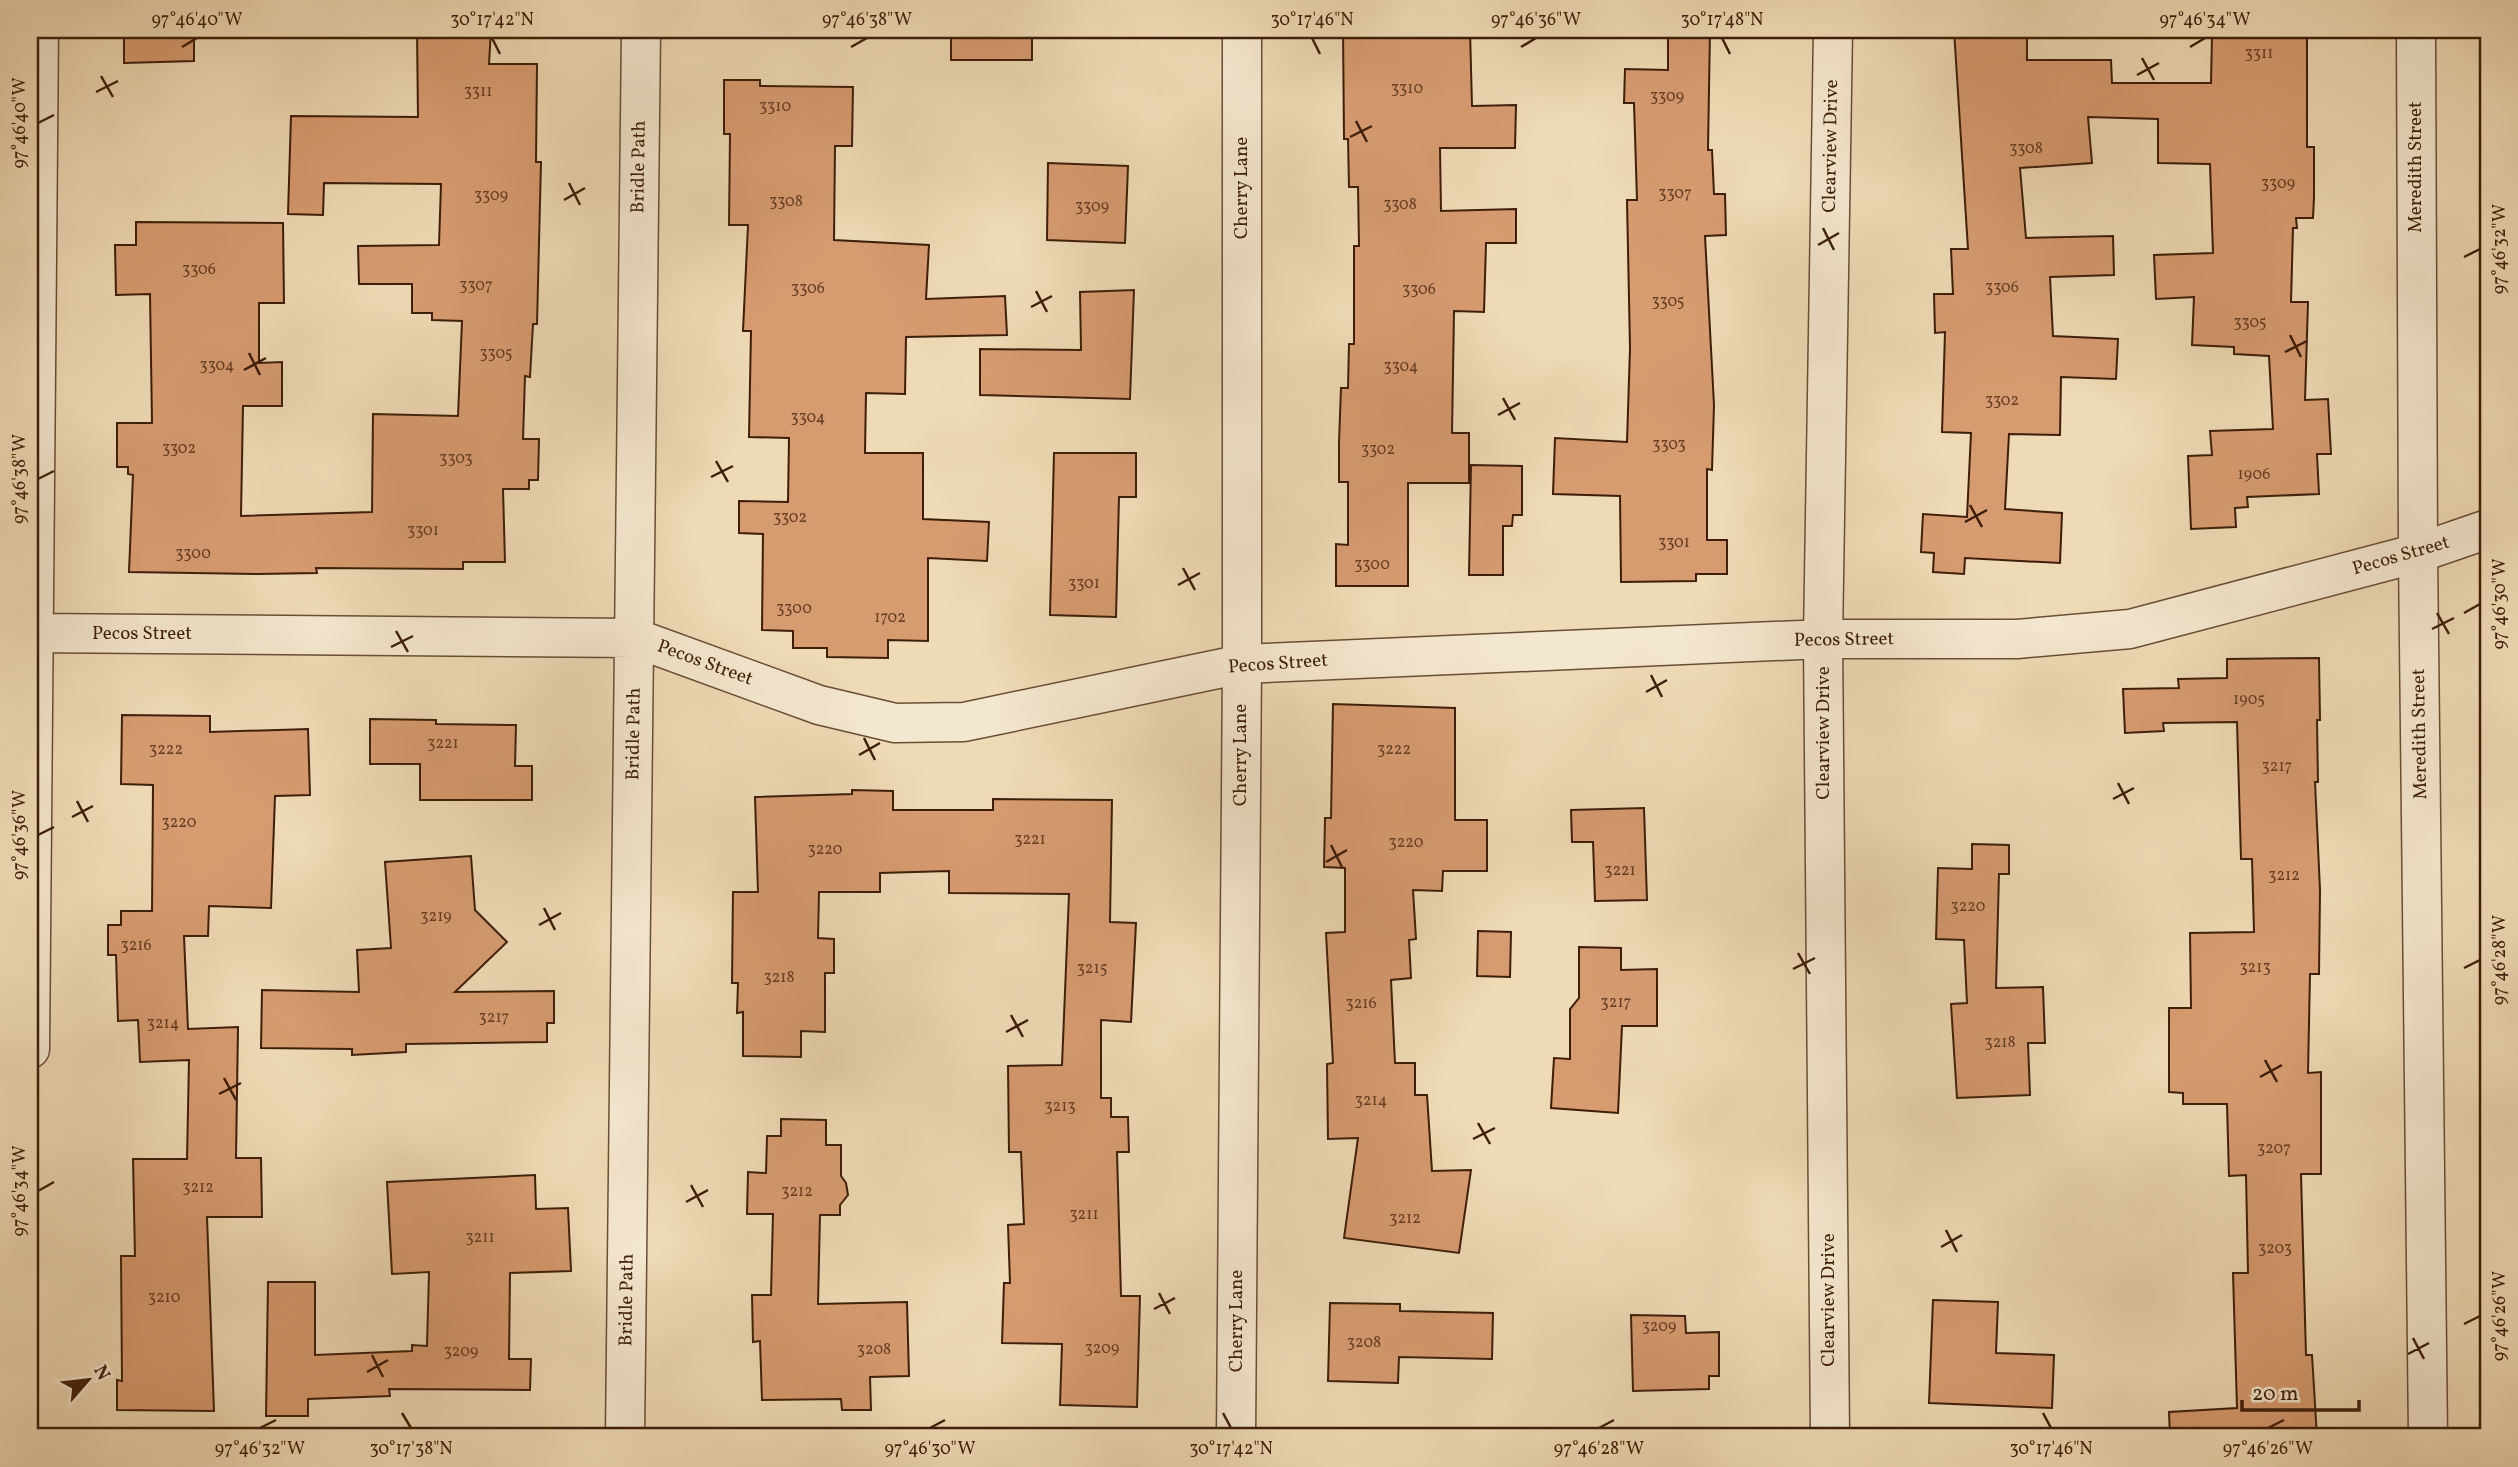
<svg xmlns="http://www.w3.org/2000/svg" width="2518" height="1467" viewBox="0 0 2518 1467" font-family="Vollkorn,serif">
<rect width="100%" height="100%" fill="#eedab5"/>
<filter id="stains"><feTurbulence type="fractalNoise" baseFrequency=".00286" numOctaves="4"/><feColorMatrix values="0 0 0 0 .2 0 0 0 0 .09 0 0 0 0 .02 0 0 0 .5 -.17"/></filter>
<radialGradient id="worn" r=".72"><stop offset=".6" stop-color="#630" stop-opacity="0"/><stop offset="1" stop-color="#630" stop-opacity=".3"/></radialGradient>
<!-- building -->
<path fill="#d79b70" stroke="#3e1e0a" stroke-width="2" d="M 124,30 L 194,30 L 194,61 L 124,63 Z
M 417,30 L 491,30 L 489,64 L 537,64 L 536,162 L 541,162 L 537,324 L 533,324 L 530,377 L 525,376 L 523,439 L 539,439 L 538,480 L 529,480 L 529,489 L 503,489 L 505,562 L 463,562 L 463,569 L 316,568 L 317,573 L 258,574 L 129,572 L 133,475 L 128,474 L 128,467 L 117,467 L 117,423 L 152,423 L 150,294 L 116,295 L 115,245 L 136,245 L 136,222 L 283,223 L 284,303 L 259,303 L 259,363 L 282,362 L 282,406 L 243,406 L 241,516 L 372,512 L 373,414 L 458,416 L 462,321 L 432,320 L 432,313 L 412,313 L 412,284 L 359,284 L 358,246 L 439,245 L 441,184 L 324,183 L 323,215 L 288,214 L 291,116 L 418,117 Z
M 951,30 L 1032,30 L 1032,60 L 951,60 Z
M 1343,30 L 1470,30 L 1472,106 L 1516,105 L 1515,148 L 1440,148 L 1441,211 L 1516,209 L 1516,243 L 1486,243 L 1484,312 L 1454,311 L 1452,433 L 1469,433 L 1469,483 L 1408,483 L 1408,586 L 1336,586 L 1336,544 L 1348,545 L 1348,482 L 1339,482 L 1339,442 L 1341,388 L 1348,388 L 1349,344 L 1354,344 L 1354,246 L 1359,246 L 1358,187 L 1349,187 L 1348,139 L 1344,139 Z
M 1668,30 L 1710,30 L 1708,150 L 1712,150 L 1714,194 L 1725,194 L 1726,235 L 1705,236 L 1714,405 L 1712,470 L 1707,469 L 1707,540 L 1727,540 L 1727,574 L 1696,574 L 1696,581 L 1621,582 L 1620,496 L 1553,494 L 1555,438 L 1627,442 L 1630,348 L 1627,200 L 1637,200 L 1634,103 L 1624,103 L 1625,69 L 1668,70 Z
M 1954,30 L 2027,30 L 2027,60 L 2111,60 L 2112,83 L 2211,83 L 2212,36 L 2258,37 L 2258,30 L 2289,30 L 2289,35 L 2307,35 L 2307,147 L 2314,147 L 2314,197 L 2313,218 L 2296,218 L 2297,228 L 2293,228 L 2291,302 L 2308,302 L 2305,400 L 2328,399 L 2331,454 L 2317,454 L 2319,494 L 2247,497 L 2248,507 L 2235,508 L 2236,527 L 2191,529 L 2188,456 L 2212,455 L 2210,431 L 2273,429 L 2269,356 L 2234,354 L 2234,347 L 2192,345 L 2194,297 L 2156,299 L 2154,255 L 2213,253 L 2210,164 L 2158,163 L 2158,119 L 2088,117 L 2092,163 L 2020,168 L 2026,238 L 2113,236 L 2114,275 L 2050,277 L 2053,336 L 2118,339 L 2116,379 L 2061,377 L 2060,435 L 2009,434 L 2005,509 L 2062,513 L 2060,563 L 1965,558 L 1964,574 L 1933,572 L 1934,553 L 1921,552 L 1923,514 L 1967,517 L 1971,433 L 1942,432 L 1945,332 L 1935,333 L 1934,294 L 1953,294 L 1951,249 L 1968,249 Z
M 724,80 L 760,80 L 760,86 L 853,87 L 852,146 L 835,146 L 834,240 L 929,245 L 926,299 L 1005,296 L 1007,335 L 906,337 L 905,394 L 866,393 L 865,453 L 923,453 L 923,519 L 989,522 L 987,561 L 928,558 L 928,641 L 888,640 L 888,658 L 827,657 L 827,648 L 793,648 L 793,631 L 762,630 L 763,534 L 739,533 L 739,501 L 788,502 L 789,438 L 749,437 L 751,331 L 743,331 L 748,225 L 729,225 L 730,134 L 724,134 Z
M 1048,163 L 1128,166 L 1125,243 L 1047,240 Z
M 1134,290 L 1130,399 L 980,395 L 980,349 L 1081,350 L 1080,292 Z
M 1054,453 L 1136,453 L 1136,497 L 1119,497 L 1116,617 L 1050,615 Z
M 1471,465 L 1522,466 L 1522,515 L 1513,515 L 1512,526 L 1503,526 L 1503,575 L 1469,575 Z
M 2319,658 L 2320,720 L 2317,720 L 2318,782 L 2315,782 L 2320,890 L 2319,974 L 2310,974 L 2308,1073 L 2321,1072 L 2321,1174 L 2301,1174 L 2306,1355 L 2312,1355 L 2317,1437 L 2170,1437 L 2169,1412 L 2237,1408 L 2233,1273 L 2248,1273 L 2246,1175 L 2229,1176 L 2227,1104 L 2183,1104 L 2183,1093 L 2169,1092 L 2169,1008 L 2191,1008 L 2190,933 L 2254,932 L 2252,859 L 2241,859 L 2237,722 L 2163,723 L 2164,731 L 2125,733 L 2123,689 L 2179,688 L 2178,679 L 2227,678 L 2227,659 Z
M 1333,704 L 1455,708 L 1455,820 L 1487,820 L 1487,871 L 1443,871 L 1442,891 L 1413,890 L 1416,939 L 1409,940 L 1411,978 L 1391,980 L 1395,1063 L 1415,1063 L 1415,1095 L 1427,1095 L 1432,1171 L 1471,1170 L 1459,1253 L 1344,1238 L 1358,1138 L 1328,1139 L 1327,1064 L 1333,1063 L 1326,933 L 1345,932 L 1345,868 L 1324,867 L 1325,818 L 1331,818 Z
M 122,715 L 210,716 L 210,732 L 308,729 L 310,795 L 275,796 L 271,908 L 209,906 L 208,936 L 184,936 L 188,1029 L 238,1027 L 236,1158 L 261,1158 L 262,1217 L 207,1217 L 214,1411 L 117,1410 L 117,1380 L 122,1381 L 121,1256 L 135,1256 L 133,1159 L 187,1159 L 189,1060 L 140,1062 L 138,1020 L 118,1021 L 116,955 L 108,955 L 108,925 L 121,925 L 121,911 L 152,911 L 153,785 L 121,784 Z
M 370,719 L 436,720 L 436,724 L 516,725 L 515,766 L 532,766 L 532,800 L 420,800 L 420,764 L 370,764 Z
M 852,790 L 893,791 L 893,810 L 993,810 L 993,799 L 1112,800 L 1110,922 L 1136,923 L 1131,1022 L 1101,1020 L 1101,1098 L 1111,1098 L 1111,1117 L 1128,1117 L 1129,1152 L 1117,1152 L 1121,1296 L 1140,1296 L 1137,1407 L 1060,1405 L 1062,1344 L 1002,1343 L 1004,1283 L 1010,1283 L 1008,1225 L 1024,1224 L 1021,1152 L 1009,1152 L 1008,1066 L 1062,1065 L 1069,894 L 949,893 L 949,871 L 880,873 L 880,892 L 819,892 L 818,938 L 834,939 L 834,973 L 825,973 L 825,1032 L 801,1031 L 801,1057 L 743,1056 L 743,1012 L 737,1013 L 738,983 L 732,983 L 733,892 L 758,892 L 755,797 L 852,794 Z
M 1644,808 L 1647,900 L 1595,901 L 1593,842 L 1572,842 L 1571,810 Z
M 1972,844 L 2009,845 L 2009,874 L 1999,874 L 1996,988 L 2043,987 L 2045,1043 L 2028,1043 L 2030,1095 L 1957,1098 L 1951,1004 L 1967,1003 L 1964,940 L 1936,939 L 1938,868 L 1972,869 Z
M 471,856 L 475,910 L 507,942 L 455,992 L 554,991 L 554,1023 L 547,1023 L 547,1042 L 406,1044 L 406,1052 L 352,1055 L 352,1049 L 261,1048 L 262,990 L 359,992 L 357,950 L 391,948 L 385,862 Z
M 1478,931 L 1511,932 L 1510,977 L 1477,976 Z
M 1579,947 L 1621,948 L 1621,970 L 1657,969 L 1657,1026 L 1622,1026 L 1618,1113 L 1551,1108 L 1554,1058 L 1570,1059 L 1570,1009 L 1579,998 Z
M 781,1119 L 826,1120 L 826,1145 L 841,1145 L 841,1176 L 846,1183 L 848,1195 L 840,1205 L 840,1215 L 820,1215 L 818,1304 L 907,1302 L 909,1376 L 870,1377 L 871,1410 L 842,1410 L 841,1399 L 762,1400 L 760,1341 L 753,1342 L 752,1295 L 771,1295 L 773,1214 L 747,1214 L 748,1172 L 766,1173 L 767,1136 L 781,1136 Z
M 535,1175 L 536,1209 L 568,1208 L 571,1271 L 510,1273 L 509,1359 L 531,1359 L 530,1390 L 389,1389 L 390,1396 L 308,1399 L 308,1416 L 266,1416 L 268,1282 L 315,1282 L 315,1355 L 412,1351 L 412,1345 L 427,1346 L 429,1272 L 392,1274 L 387,1182 Z
M 1933,1300 L 1998,1302 L 1996,1353 L 2054,1355 L 2052,1408 L 1929,1403 Z
M 1330,1303 L 1400,1304 L 1400,1311 L 1493,1313 L 1492,1359 L 1399,1357 L 1398,1383 L 1328,1381 Z
M 1631,1315 L 1685,1316 L 1686,1333 L 1719,1332 L 1719,1376 L 1709,1376 L 1709,1389 L 1633,1391 Z"/>
<g fill="none" stroke-linecap="round" stroke-linejoin="round">
<defs>
<path id="minor" d="M 2416,30 L 2418,553 L 2428,1437
M 30,633 L 635,638 L 819,705 L 895,723 L 964,722 L 1242,664 L 1823,639 L 2017,639 L 2130,629 L 2418,553 L 2488,529
M 30,1049 L 39,30
M 625,1437 L 641,30
M 1236,1437 L 1242,664 L 1242,30
M 1830,1437 L 1823,639 L 1833,30"/>
</defs>
<!-- minor casing -->
<use href="#minor" stroke="#6a4d35" stroke-width="41"/>
<!-- minor -->
<use href="#minor" stroke="#f4e7cf" stroke-width="38"/>
</g>
<!-- ticks -->
<path fill="none" stroke="#3e1e0a" stroke-width="2.5" d="M 492,38 L 500,54M 1312,38 L 1320,54M 1722,38 L 1730,54M 182,47 L 197,38M 851,47 L 867,38M 1521,47 L 1536,38M 2190,47 L 2205,38M 2142,58 L 2154,80M 2137,75 L 2159,63M 101,76 L 113,97M 96,92 L 118,81M 1356,121 L 1367,142M 38,123 L 54,115M 1350,137 L 1372,126M 569,183 L 580,205M 564,200 L 585,188M 1823,228 L 1834,250M 1818,245 L 1839,233M 2464,257 L 2480,249M 1036,291 L 1047,312M 1031,307 L 1052,296M 2290,335 L 2301,357M 2285,352 L 2307,341M 249,353 L 260,375M 244,370 L 266,358M 1503,398 L 1515,420M 1498,415 L 1520,403M 716,461 L 728,482M 711,477 L 733,466M 38,479 L 54,471M 1970,505 L 1982,527M 1965,522 L 1987,510M 1183,568 L 1195,590M 1178,585 L 1200,573M 2437,613 L 2449,634M 2464,613 L 2480,604M 2432,629 L 2454,618M 396,631 L 408,652M 391,647 L 413,636M 1651,675 L 1662,697M 1646,692 L 1667,680M 864,738 L 875,760M 859,755 L 880,743M 2118,783 L 2129,804M 2113,799 L 2134,788M 77,801 L 88,822M 72,817 L 93,806M 38,835 L 54,827M 1331,845 L 1342,867M 1326,862 L 1347,850M 544,908 L 555,930M 539,925 L 561,913M 1798,953 L 1810,974M 2464,968 L 2480,960M 1793,969 L 1815,958M 1011,1015 L 1023,1037M 1006,1032 L 1028,1020M 2265,1060 L 2277,1082M 2260,1077 L 2282,1065M 224,1078 L 236,1100M 219,1094 L 241,1083M 1478,1123 L 1490,1144M 1473,1139 L 1495,1128M 691,1185 L 703,1207M 38,1191 L 54,1182M 686,1202 L 708,1190M 1946,1230 L 1957,1252M 1941,1247 L 1962,1235M 1159,1293 L 1170,1314M 1154,1309 L 1175,1298M 2464,1324 L 2480,1316M 2413,1338 L 2424,1359M 2408,1354 L 2429,1343M 372,1355 L 383,1377M 367,1372 L 388,1360M 402,1413 L 411,1428M 1223,1413 L 1231,1428M 2043,1413 L 2051,1428M 260,1428 L 276,1420M 930,1428 L 945,1420M 1599,1428 L 1614,1420M 2268,1428 L 2284,1420"/>
<g text-anchor="middle" dominant-baseline="central" stroke-width="6" stroke-linejoin="round" paint-order="stroke">
<!-- number labels -->
<g font-size="16" fill="#643d24">
<text x="2259" y="54">3311</text>
<text x="1407" y="89">3310</text>
<text x="478" y="92">3311</text>
<text x="1667" y="97">3309</text>
<text x="775" y="107">3310</text>
<text x="2026" y="149">3308</text>
<text x="2278" y="184">3309</text>
<text x="1675" y="194">3307</text>
<text x="491" y="196">3309</text>
<text x="786" y="202">3308</text>
<text x="1400" y="205">3308</text>
<text x="1092" y="207">3309</text>
<text x="199" y="270">3306</text>
<text x="476" y="286">3307</text>
<text x="2002" y="288">3306</text>
<text x="808" y="289">3306</text>
<text x="1419" y="290">3306</text>
<text x="1668" y="302">3305</text>
<text x="2250" y="323">3305</text>
<text x="496" y="354">3305</text>
<text x="217" y="366">3304</text>
<text x="1401" y="367">3304</text>
<text x="2002" y="401">3302</text>
<text x="808" y="418">3304</text>
<text x="1669" y="445">3303</text>
<text x="179" y="449">3302</text>
<text x="1378" y="450">3302</text>
<text x="456" y="459">3303</text>
<text x="2254" y="475">1906</text>
<text x="790" y="518">3302</text>
<text x="423" y="531">3301</text>
<text x="1674" y="543">3301</text>
<text x="193" y="554">3300</text>
<text x="1372" y="565">3300</text>
<text x="1084" y="584">3301</text>
<text x="794" y="609">3300</text>
<text x="890" y="618">1702</text>
<text x="2249" y="700">1905</text>
<text x="443" y="744">3221</text>
<text x="166" y="750">3222</text>
<text x="1394" y="750">3222</text>
<text x="2277" y="767">3217</text>
<text x="179" y="823">3220</text>
<text x="1030" y="840">3221</text>
<text x="1406" y="843">3220</text>
<text x="825" y="850">3220</text>
<text x="1620" y="871">3221</text>
<text x="2284" y="876">3212</text>
<text x="1968" y="907">3220</text>
<text x="436" y="917">3219</text>
<text x="136" y="946">3216</text>
<text x="2255" y="968">3213</text>
<text x="1092" y="969">3215</text>
<text x="779" y="978">3218</text>
<text x="1616" y="1003">3217</text>
<text x="1361" y="1004">3216</text>
<text x="494" y="1018">3217</text>
<text x="163" y="1024">3214</text>
<text x="2000" y="1043">3218</text>
<text x="1371" y="1101">3214</text>
<text x="1060" y="1107">3213</text>
<text x="2274" y="1149">3207</text>
<text x="198" y="1188">3212</text>
<text x="797" y="1192">3212</text>
<text x="1084" y="1215">3211</text>
<text x="1405" y="1219">3212</text>
<text x="480" y="1238">3211</text>
<text x="2275" y="1249">3203</text>
<text x="164" y="1298">3210</text>
<text x="1659" y="1327">3209</text>
<text x="1364" y="1343">3208</text>
<text x="1102" y="1349">3209</text>
<text x="874" y="1350">3208</text>
<text x="461" y="1352">3209</text>
</g>
<!-- street labels -->
<g font-size="19" fill="#3e1e0a" stroke="#f4e7cf">
<text transform="translate(1831 146) rotate(-89)">Clearview Drive</text>
<text transform="translate(639 167) rotate(-89)">Bridle Path</text>
<text transform="translate(2416 167) rotate(-90)">Meredith Street</text>
<text transform="translate(1242 188) rotate(-90)">Cherry Lane</text>
<text transform="translate(2401 556) rotate(-16)">Pecos Street</text>
<text x="142" y="634">Pecos Street</text>
<text transform="translate(1844 640) rotate(-1)">Pecos Street</text>
<text transform="translate(705 663) rotate(20)">Pecos Street</text>
<text transform="translate(1278 664) rotate(-4)">Pecos Street</text>
<text transform="translate(1824 733) rotate(-90)">Clearview Drive</text>
<text transform="translate(634 734) rotate(-89)">Bridle Path</text>
<text transform="translate(2420 734) rotate(-91)">Meredith Street</text>
<text transform="translate(1241 755) rotate(-90)">Cherry Lane</text>
<text transform="translate(627 1300) rotate(-89)">Bridle Path</text>
<text transform="translate(1829 1300) rotate(-90)">Clearview Drive</text>
<text transform="translate(1237 1321) rotate(-90)">Cherry Lane</text>
</g>
</g>
<!-- margin -->
<rect width="2518" height="1467" fill="none" stroke="#eedab5" stroke-width="77"/>
<!-- north arrow -->
<g transform="translate(88 1380) rotate(62)" stroke="#f4e7cf" stroke-width="5" paint-order="stroke">
<path d="M0-5L12 26L0 18L-12 26Z" fill="#3e1e0a"/>
<text y="-10" font-size="19" font-weight="bold" text-anchor="middle" fill="#3e1e0a">N</text>
</g>
<!-- scale -->
<path d="M2242 1400v10h117v-10" fill="none" stroke="#3e1e0a" stroke-width="3.5"/>
<text x="2252" y="1400" font-size="21" fill="#3e1e0a" stroke="#f4e7cf" stroke-width="5" paint-order="stroke">20 m</text>
<rect x="38" y="38" width="2442" height="1390" fill="none" stroke="#3e1e0a" stroke-width="2.5"/>
<g font-size="18" text-anchor="middle" fill="#3e1e0a">
<text x="197" y="25">97°46'40"W</text>
<text x="492" y="25">30°17'42"N</text>
<text x="867" y="25">97°46'38"W</text>
<text x="1312" y="25">30°17'46"N</text>
<text x="1536" y="25">97°46'36"W</text>
<text x="1722" y="25">30°17'48"N</text>
<text x="2205" y="25">97°46'34"W</text>
<text transform="translate(19 123) rotate(-90)" y="6">97°46'40"W</text>
<text transform="translate(2499 249) rotate(-90)" y="6">97°46'32"W</text>
<text transform="translate(19 479) rotate(-90)" y="6">97°46'38"W</text>
<text transform="translate(2499 604) rotate(-90)" y="6">97°46'30"W</text>
<text transform="translate(19 835) rotate(-90)" y="6">97°46'36"W</text>
<text transform="translate(2499 960) rotate(-90)" y="6">97°46'28"W</text>
<text transform="translate(19 1191) rotate(-90)" y="6">97°46'34"W</text>
<text transform="translate(2499 1316) rotate(-90)" y="6">97°46'26"W</text>
<text x="260" y="1454">97°46'32"W</text>
<text x="411" y="1454">30°17'38"N</text>
<text x="930" y="1454">97°46'30"W</text>
<text x="1231" y="1454">30°17'42"N</text>
<text x="1599" y="1454">97°46'28"W</text>
<text x="2051" y="1454">30°17'46"N</text>
<text x="2268" y="1454">97°46'26"W</text>
</g>
<rect width="100%" height="100%" filter="url(#stains)"/>
<rect width="100%" height="100%" fill="url(#worn)"/>
</svg>
